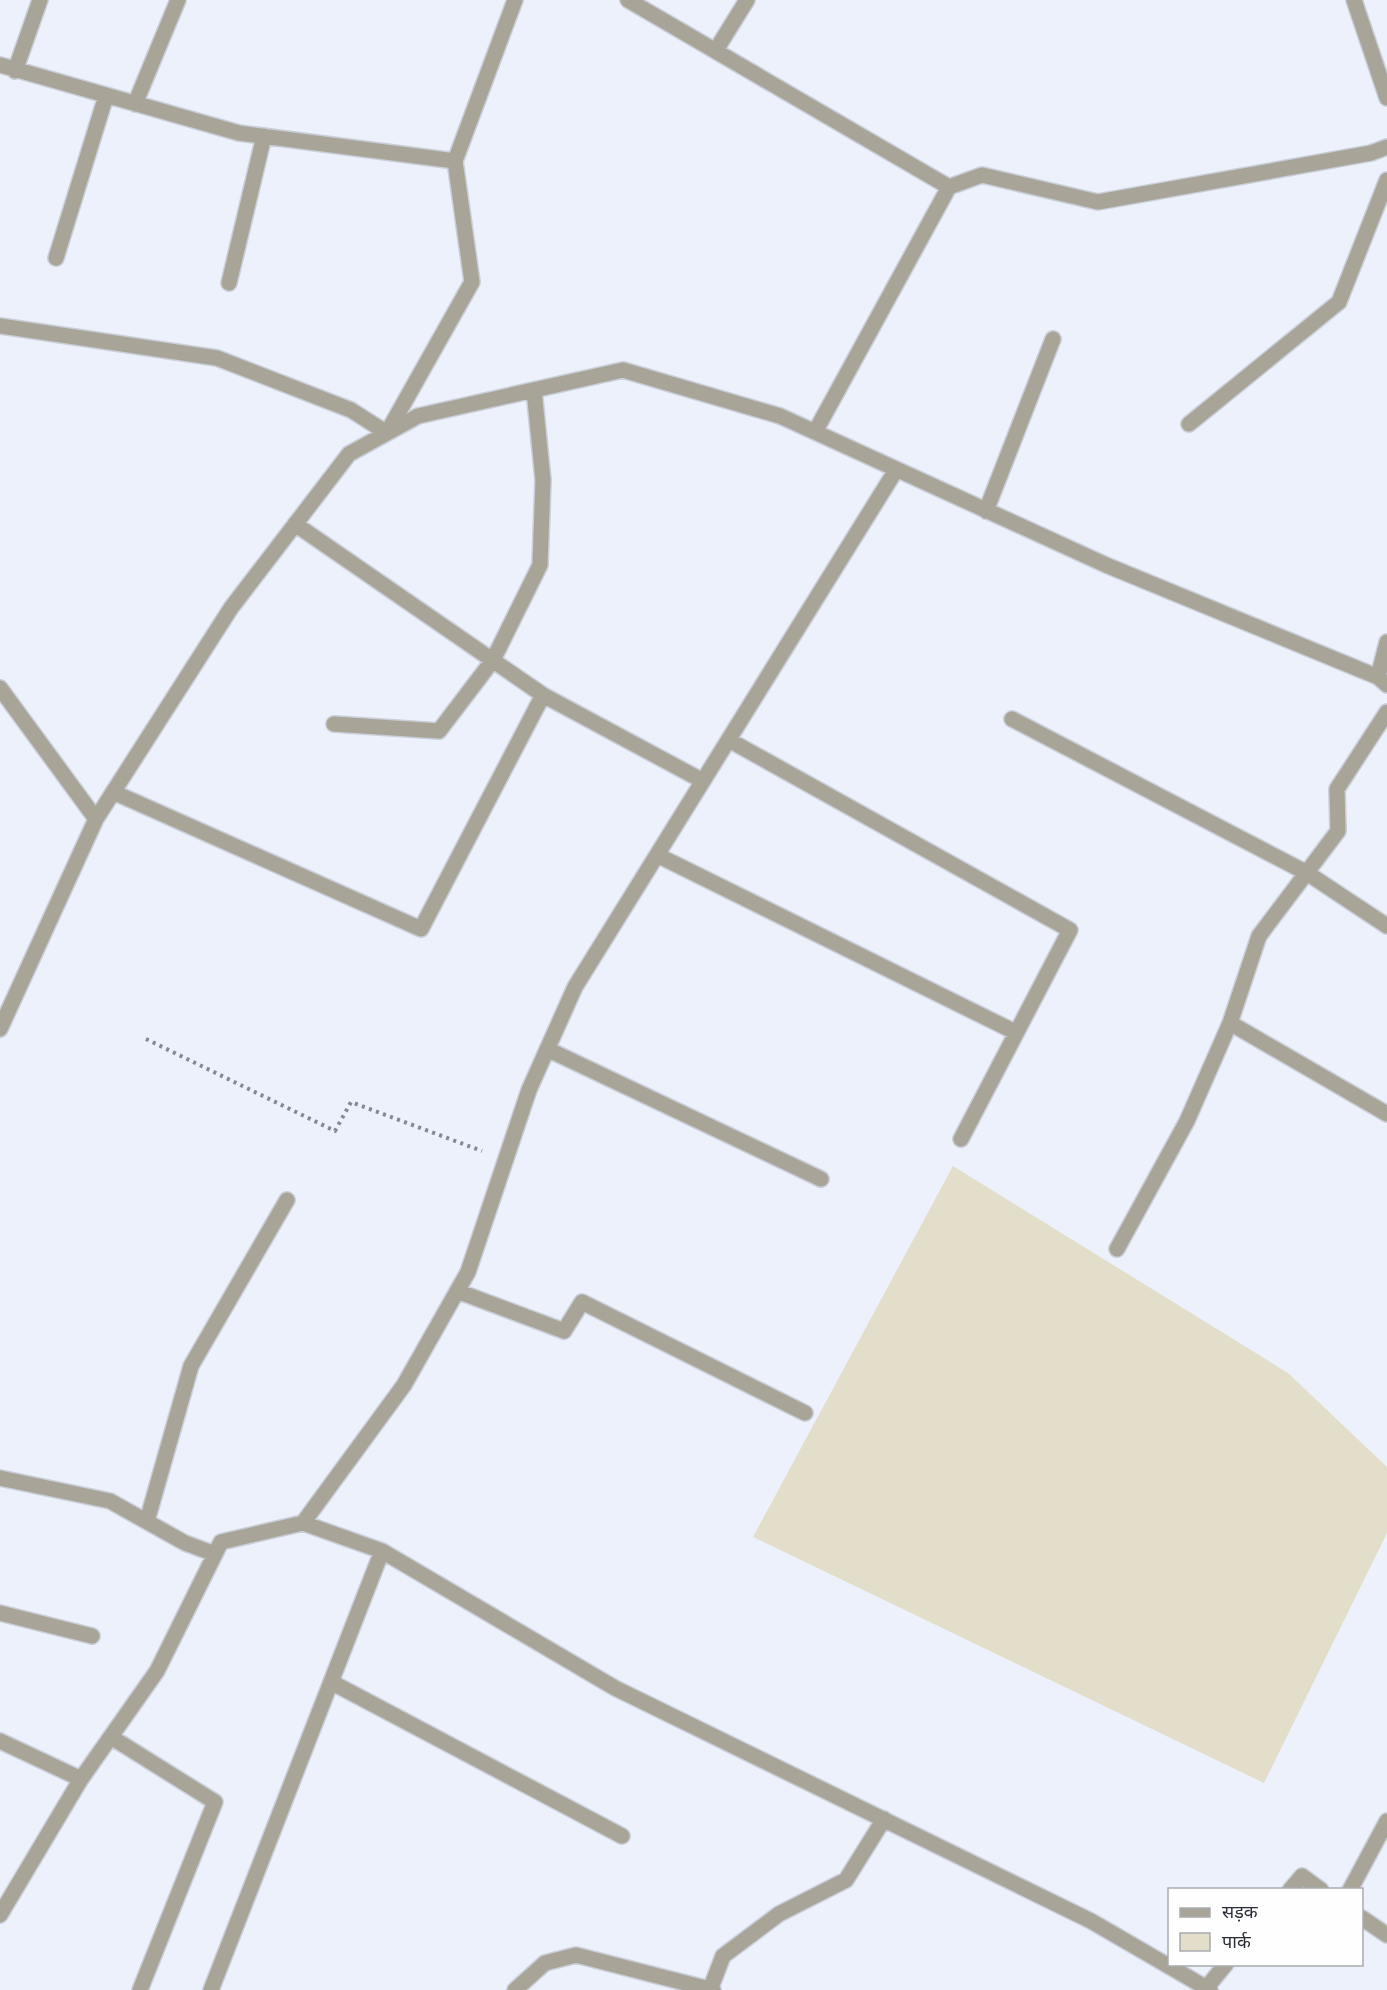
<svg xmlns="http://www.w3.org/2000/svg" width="1387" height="1990" viewBox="0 0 1387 1990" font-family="'Nunito Sans','Noto Sans Devanagari',sans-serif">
<rect width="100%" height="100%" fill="#ecf1fc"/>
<!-- green -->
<path fill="#e2deca" d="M 953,1166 L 1288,1373 L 1387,1467 L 1387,1533 L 1264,1783 L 753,1537 Z"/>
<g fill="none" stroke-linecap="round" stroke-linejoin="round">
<defs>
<path id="lane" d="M 0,1613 L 92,1636"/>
<path id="street" d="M 628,0 L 949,187
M 1354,0 L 1387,98
M 716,50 L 747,0
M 0,65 L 239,133 L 455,161
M 15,71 L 40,0
M 135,104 L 178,0
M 56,258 L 106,96
M 229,283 L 264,136
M 0,326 L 217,358 L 351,410 L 387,433 L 472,282 L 455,161 L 515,0
M 1189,424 L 1339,302 L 1387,180
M 815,432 L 949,187 L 982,175 L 1098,202 L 1371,153 L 1387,147
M 986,511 L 1053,339
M 295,524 L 543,695 L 703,781
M 1378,677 L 1387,642
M 0,688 L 96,819
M 1012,719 L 1307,873 L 1387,926
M 334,724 L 439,731 L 493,660 L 540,565 L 543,480 L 534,390
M 729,740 L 1070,930 L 961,1139
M 113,792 L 421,929 L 543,695
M 657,855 L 1015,1032
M 1230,1023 L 1387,1114
M 0,1029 L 96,819 L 231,608 L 349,454 L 418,416 L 623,370 L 780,416 L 1106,565 L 1378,677 L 1387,685
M 547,1049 L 821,1179
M 1117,1249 L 1187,1121 L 1230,1023 L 1259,936 L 1338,831 L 1337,789 L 1387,712
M 457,1291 L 564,1331 L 582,1302 L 805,1413
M 0,1478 L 110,1501 L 185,1543 L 215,1554
M 147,1521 L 191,1366 L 287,1200
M 303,1523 L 404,1385 L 468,1272 L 529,1090 L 575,987 L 896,470
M 331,1682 L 622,1836
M 111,1737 L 215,1802 L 140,1990
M 0,1741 L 81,1779
M 1290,1890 L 1302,1876 L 1321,1890
M 1350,1890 L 1387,1821
M 0,1915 L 81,1779 L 157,1671 L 221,1542 L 303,1523 L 382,1551 L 615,1688 L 1091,1921 L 1210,1990
M 1362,1918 L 1387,1935
M 1207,1987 L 1226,1964
M 211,1990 L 382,1551
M 515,1990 L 545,1963 L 576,1955 L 713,1990
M 710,1990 L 723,1956 L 779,1914 L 846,1880 L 884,1819"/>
</defs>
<!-- lane casing -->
<use href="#lane" stroke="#c9ced8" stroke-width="18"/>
<!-- street casing -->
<use href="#street" stroke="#c9ced8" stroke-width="18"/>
<!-- path -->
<path stroke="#838893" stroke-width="4" stroke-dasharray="3 4.5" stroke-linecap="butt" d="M 146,1039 L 335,1131 L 351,1102 L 482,1151"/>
<!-- lane -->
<use href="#lane" stroke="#a8a598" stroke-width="15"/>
<!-- street -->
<use href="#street" stroke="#a8a598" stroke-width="15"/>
</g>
<!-- legend -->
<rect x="1168" y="1888" width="195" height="78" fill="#fefefe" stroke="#a8aaae" stroke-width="1.5"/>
<rect x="1180" y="1908" width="30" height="9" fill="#a8a598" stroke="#a8aaae" stroke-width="1.5"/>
<text x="1222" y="1918" font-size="18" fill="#272c36">सड़क</text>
<rect x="1180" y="1933" width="30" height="18" fill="#e2deca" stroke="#a8aaae" stroke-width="1.5"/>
<text x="1222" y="1948" font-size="18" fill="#272c36">पार्क</text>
</svg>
